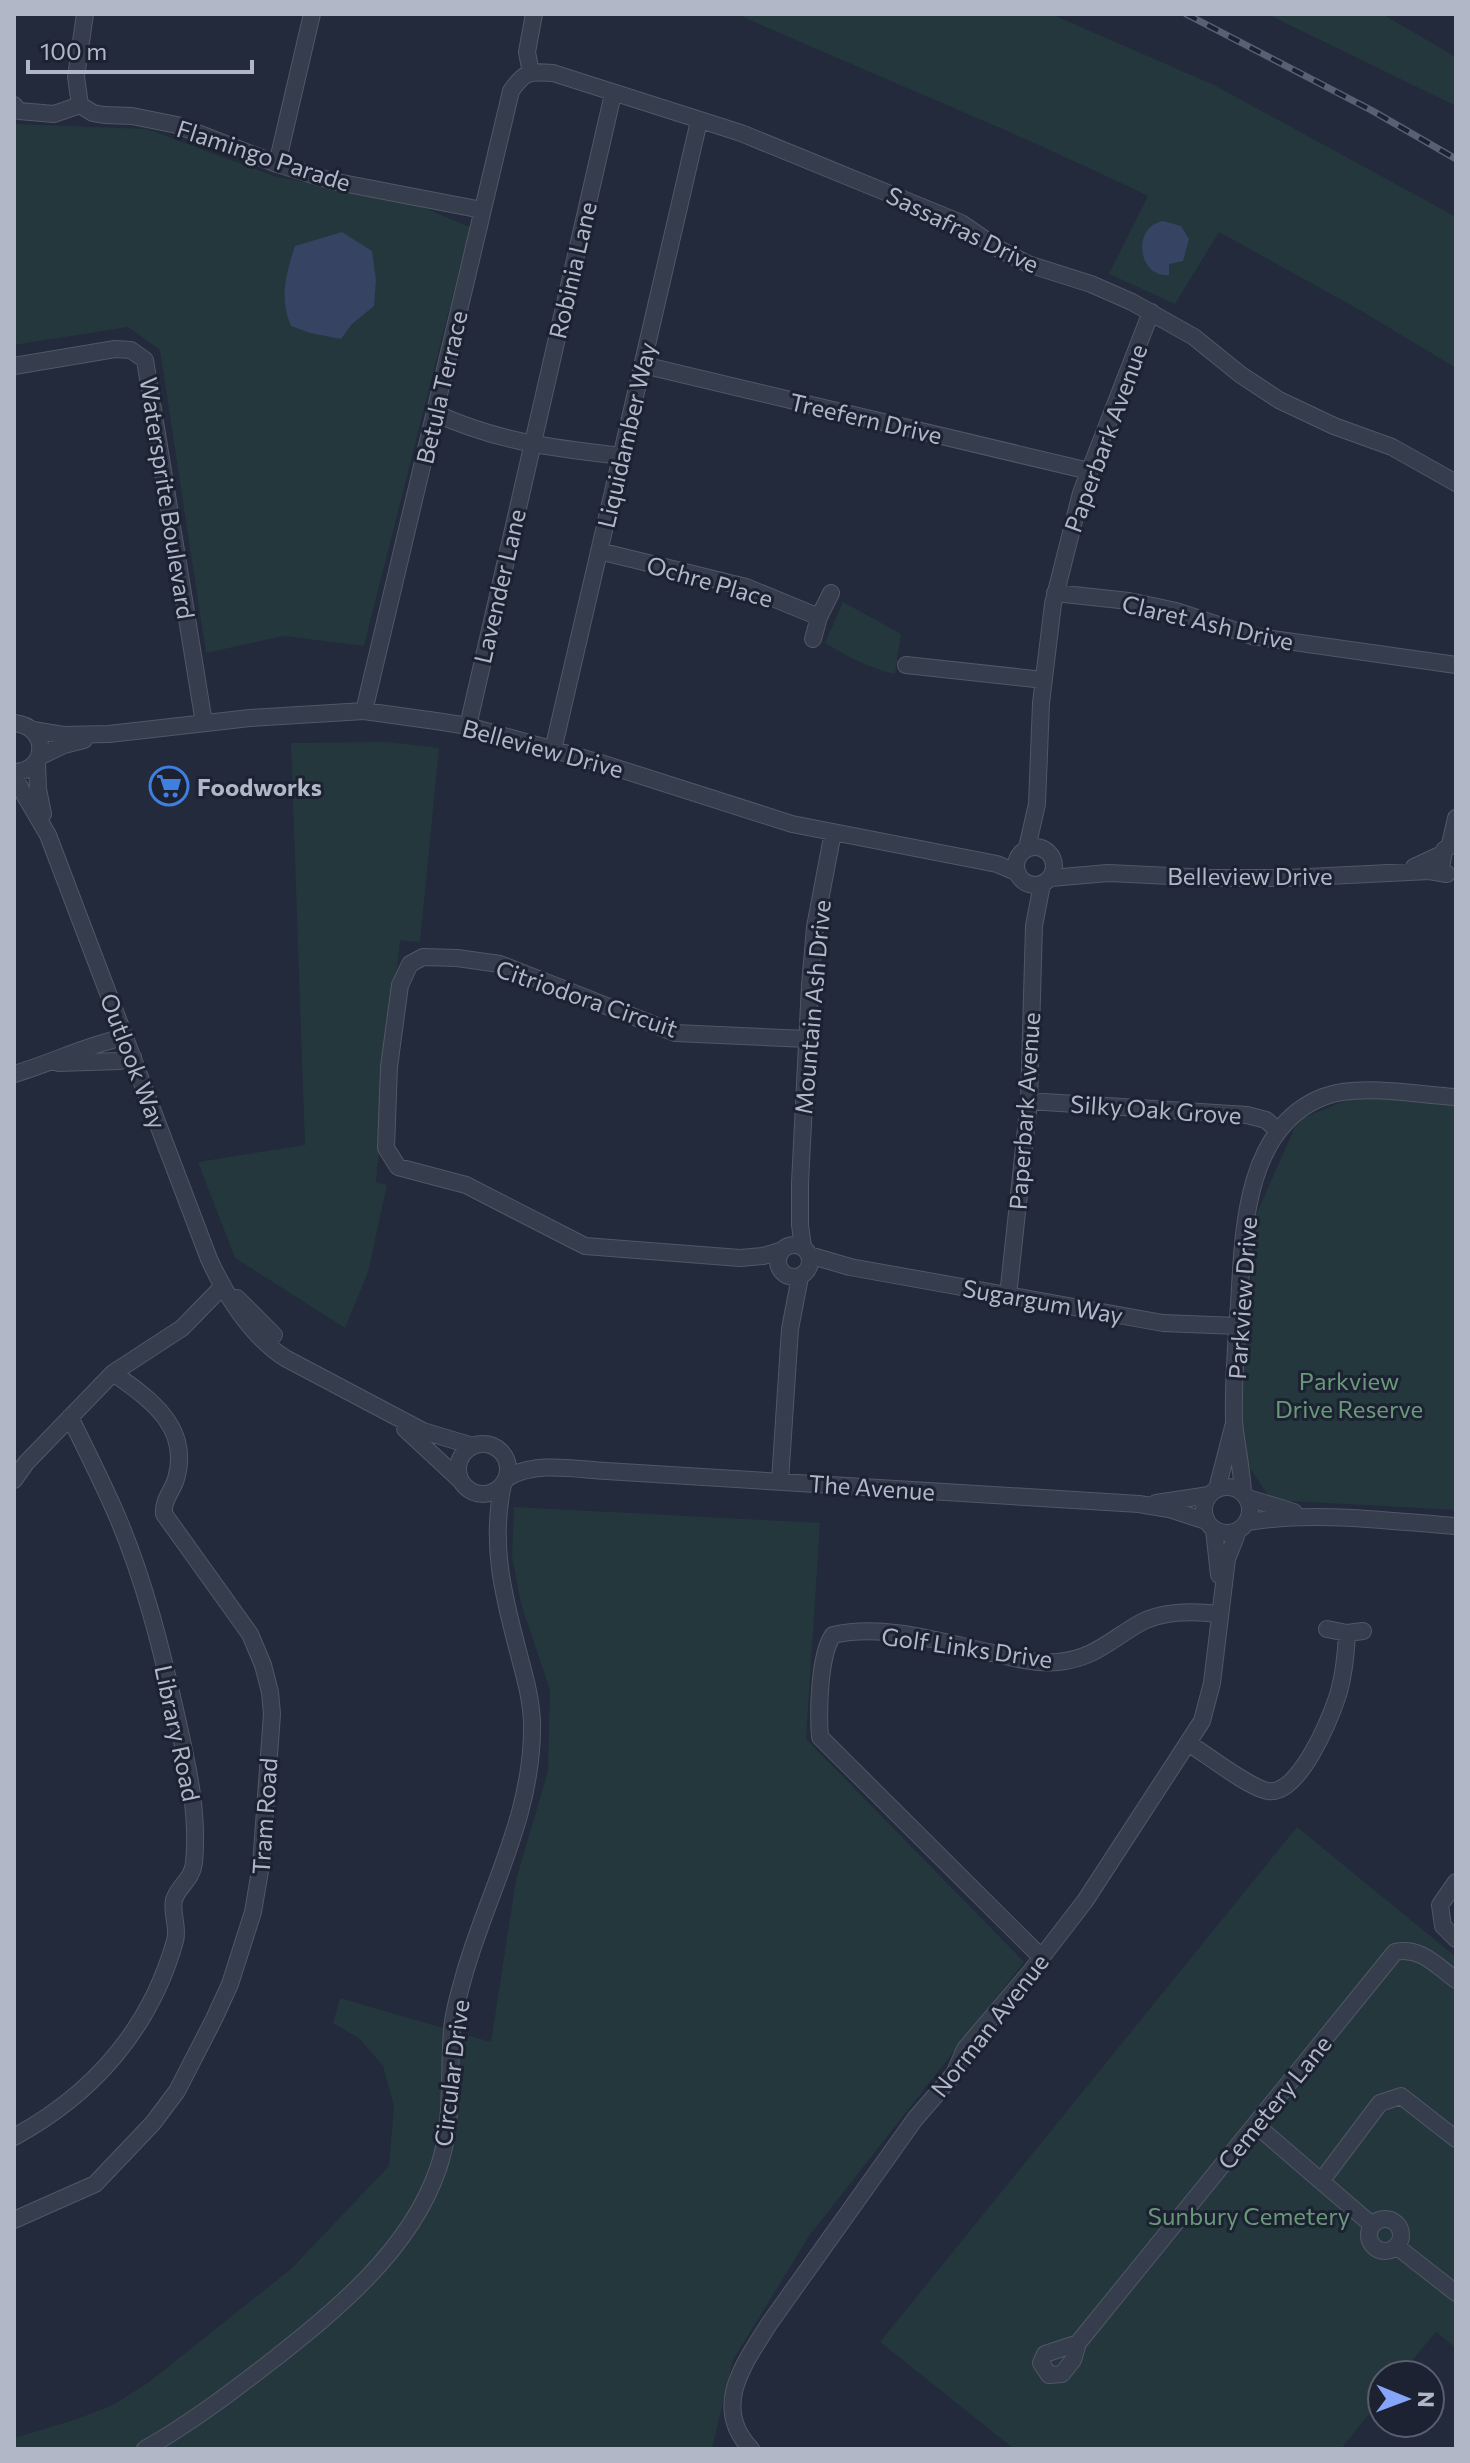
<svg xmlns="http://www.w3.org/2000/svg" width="1470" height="2463" viewBox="0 0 1470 2463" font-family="Commissioner,sans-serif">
<rect width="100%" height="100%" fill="#222a3c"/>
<!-- green -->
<path fill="#24373d" d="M 737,14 L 1051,14 L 1214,85 L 1456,217 L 1456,368 L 1360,310 L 1219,232 L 1175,304 L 1109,274 L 1148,196 C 1013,130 873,75 737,14 Z
M 1267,14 L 1382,14 L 1456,57 L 1456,106 Z
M 14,124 L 147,129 L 277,177 L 410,202 L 470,227 L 364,646 L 284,636 L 206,653 L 160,350 L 128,327 L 14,345 Z
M 843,602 L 901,634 L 895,674 C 869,668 848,657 825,643 Z
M 386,742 L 439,748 L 420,942 L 400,940 L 376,1182 L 387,1185 L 368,1272 L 345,1328 L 235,1258 L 198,1162 L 305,1145 L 291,743 Z
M 1456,1095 L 1456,1510 L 1271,1500 L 1237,1448 L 1256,1215 L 1298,1120 L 1357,1096 Z
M 514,1507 L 820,1523 L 806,1739 L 1024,1962 L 809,2236 L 733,2360 L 712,2449 L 14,2449 L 14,2438 L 77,2419 L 113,2405 L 149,2382 L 291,2269 L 389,2166 L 394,2106 L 383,2066 L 360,2039 L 333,2023 L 340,1998 L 491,2042 L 516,1880 L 548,1771 L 550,1690 L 521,1604 L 512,1556 Z
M 1297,1827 L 1456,1957 L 1456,2348 L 1436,2332 L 1400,2375 L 1382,2375 L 1382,2398 L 1341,2449 L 1014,2449 L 880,2342 Z"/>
<!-- water -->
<path fill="#364363" d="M 1163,221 L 1181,226 L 1189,239 L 1183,261 L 1169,264 L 1169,275 C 1138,278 1131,227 1163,221 Z
M 342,232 L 372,251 L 376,280 L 374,306 L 352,324 L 341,339 L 310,333 L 291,326 C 279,299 286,274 295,246 Z"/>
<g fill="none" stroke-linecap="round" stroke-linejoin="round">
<defs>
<path id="minor" d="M 531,73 L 527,52 L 534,14
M 14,105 L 19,111 L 54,114 L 80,105 L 93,113 L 104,115 L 132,116 L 177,125 L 277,164 L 332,181 L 482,210
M 80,105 L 76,77 L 85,14
M 277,164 L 312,14
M 643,365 L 1089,471
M 14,366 L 115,349 L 131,350 L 145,360 L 204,723
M 435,413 C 498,442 553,448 622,456
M 599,551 L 746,587 L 819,617
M 1055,593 L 1129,601 L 1176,611 L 1252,636 L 1456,665
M 813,639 L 819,617 L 831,593
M 906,665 L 1044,680
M 364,711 L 511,91 C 524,72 529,71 553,73 L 741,133 L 961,223 L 999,249 L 1028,264 L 1091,284 L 1132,302 L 1194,337 L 1241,375 L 1279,400 L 1334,426 L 1392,447 L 1456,483
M 14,723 C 49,726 49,771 14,772
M 468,726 L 613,94
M 33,730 L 63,735 L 109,734 L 250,718 L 364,711 L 436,721 L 468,726 L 604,764 L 792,824 L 997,864 L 1018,873
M 553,750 L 699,121
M 39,757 L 64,745 L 84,740
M 37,761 L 38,789 L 43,814
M 14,777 L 48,835 L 209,1259 C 226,1296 250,1335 285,1358 L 423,1431 L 473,1446
M 1450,844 L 1456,818
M1016 866a19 19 0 1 1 38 0a19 19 0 1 1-38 0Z
M 1027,848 L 1037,804 L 1041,703 L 1053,604 L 1081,493 L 1151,312
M 1442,863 L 1444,850 L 1456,842
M 1414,867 L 1442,854
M 1051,878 L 1108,873 L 1212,878 L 1288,878 L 1429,871 L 1447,874
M 58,1063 L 120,1061 L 133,1057
M 14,1074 C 52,1063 86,1045 125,1037
M 1029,1101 L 1247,1115 L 1266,1120 L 1278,1131
M778 1261a16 16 0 1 1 32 0a16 16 0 1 1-32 0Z
M 803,1247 L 800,1225 L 800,1183 L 810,985 L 815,927 L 833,832
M 780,1251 L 763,1256 L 740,1258 L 585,1246 L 466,1185 L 398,1167 L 386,1148 L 389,1067 L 400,985 L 410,964 L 423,957 L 457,958 L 500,964 L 675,1033 L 807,1039
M 809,1255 L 850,1267 L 1163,1323 L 1237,1326
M 1008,1296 L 1029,1101 L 1034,926 L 1042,884
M 237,1298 L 274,1335
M 405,1429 L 461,1481
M458 1469a25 25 0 1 1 50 0a25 25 0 1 1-50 0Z
M 507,1478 C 535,1461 573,1469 606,1471 L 1139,1504 L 1169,1509 L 1206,1521
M 14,1480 L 26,1463 L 113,1373 L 182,1328 L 223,1286
M 780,1481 L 790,1329 L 800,1277
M1204 1510a23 23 0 1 1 46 0a23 23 0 1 1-46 0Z
M 1217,1489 L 1233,1427
M 1243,1493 C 1242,1469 1236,1445 1234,1421 C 1233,1383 1236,1343 1239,1305 C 1243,1234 1244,1128 1323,1097 C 1358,1083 1418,1095 1456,1097
M 1248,1498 L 1294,1512
M 1156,1503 L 1209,1495
M 1248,1522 C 1316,1511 1387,1521 1456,1526
M 1214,1530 L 1219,1575
M 1327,1629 L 1347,1633 L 1363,1631
M 1188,1743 C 1206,1754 1249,1788 1268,1791 C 1299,1796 1330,1719 1338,1695 C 1344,1675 1346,1654 1347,1633
M 1456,1882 L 1440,1905 L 1443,1926 L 1456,1939
M 1042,1958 L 820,1737 C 818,1712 819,1655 833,1635 C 886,1623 945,1643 997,1654 C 1017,1659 1038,1664 1058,1662 C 1095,1658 1110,1640 1140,1623 C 1162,1611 1194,1611 1219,1614
M 1256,2125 L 1372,2225
M 14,2137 C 93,2094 150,2029 175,1941 C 179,1927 171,1914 174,1900 C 178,1886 192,1880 194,1863 C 199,1812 187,1763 176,1714 C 161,1647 144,1579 117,1516 C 103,1483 86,1450 70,1417
M 1322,2180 L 1380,2103 L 1401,2096 L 1456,2139
M1369 2235a16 16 0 1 1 32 0a16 16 0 1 1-32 0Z
M 14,2220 L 95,2184 L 153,2123 L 177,2091 L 214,2019 L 230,1984 L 253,1912 L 261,1865 L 272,1714 L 270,1692 L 263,1665 L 250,1634 L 164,1514 C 163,1499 172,1492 176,1479 C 191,1427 150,1399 113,1373
M 1396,2246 L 1456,2293
M 1078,2343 L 1045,2354 L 1041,2363 L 1049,2375 L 1062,2374 L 1073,2360 L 1078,2343 L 1395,1952 C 1420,1946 1437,1966 1456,1980
M 145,2449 C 189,2424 229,2394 269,2363 C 335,2311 410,2251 438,2169 C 454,2124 448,2078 452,2031 C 453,2011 460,1991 465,1972 C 489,1889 534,1813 532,1722 C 531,1697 524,1674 518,1651 C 503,1594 490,1543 503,1484
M 751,2449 C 711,2407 744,2364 769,2324 L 915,2119 L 954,2074 L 965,2049 L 1031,1971 L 1085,1901 L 1202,1721 L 1212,1683 L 1227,1559 L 1238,1531"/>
</defs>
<!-- minor casing -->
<use href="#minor" stroke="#515767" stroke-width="18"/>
<!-- minor -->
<use href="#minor" stroke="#363d4c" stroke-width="16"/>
<defs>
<path id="rail" d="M 1186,14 L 1371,110 L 1456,159"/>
</defs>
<!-- rail casing -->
<use href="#rail" stroke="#586073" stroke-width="7"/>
<!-- rail -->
<use href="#rail" stroke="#1c2231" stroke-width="4" stroke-dasharray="12" stroke-linecap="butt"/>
</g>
<!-- icons -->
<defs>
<symbol id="supermarket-ring" viewBox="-11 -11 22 22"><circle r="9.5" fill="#1c2231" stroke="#3f7fe0" stroke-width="1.5"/><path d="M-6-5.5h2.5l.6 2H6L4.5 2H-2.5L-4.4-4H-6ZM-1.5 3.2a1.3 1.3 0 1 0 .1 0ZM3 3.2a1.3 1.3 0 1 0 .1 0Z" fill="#3f7fe0"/></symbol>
</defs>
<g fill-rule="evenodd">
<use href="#supermarket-ring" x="147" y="764" width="44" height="44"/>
</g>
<g text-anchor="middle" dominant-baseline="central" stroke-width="6" stroke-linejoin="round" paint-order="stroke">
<!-- street labels -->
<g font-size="24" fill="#b2b7c7" stroke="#1c2231">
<text transform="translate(264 155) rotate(18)">Flamingo Parade</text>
<text transform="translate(963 229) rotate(26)">Sassafras Drive</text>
<text transform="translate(572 270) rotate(-77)">Robinia Lane</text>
<text transform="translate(441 387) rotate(-77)">Betula Terrace</text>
<text transform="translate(866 418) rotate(13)">Treefern Drive</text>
<text transform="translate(626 435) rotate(-77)">Liquidamber Way</text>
<text transform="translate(1105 438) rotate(-70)">Paperbark Avenue</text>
<text transform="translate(168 498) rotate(81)">Watersprite Boulevard</text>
<text transform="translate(710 581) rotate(16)">Ochre Place</text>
<text transform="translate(499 586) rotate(-77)">Lavender Lane</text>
<text transform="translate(1208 622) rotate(13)">Claret Ash Drive</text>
<text transform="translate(543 748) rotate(15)">Belleview Drive</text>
<text x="1250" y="875">Belleview Drive</text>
<text transform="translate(587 998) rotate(19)">Citriodora Circuit</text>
<text transform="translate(812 1007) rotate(-85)">Mountain Ash Drive</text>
<text transform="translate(134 1061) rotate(69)">Outlook Way</text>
<text transform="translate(1156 1109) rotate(4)">Silky Oak Grove</text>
<text transform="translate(1024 1111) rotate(-86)">Paperbark Avenue</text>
<text transform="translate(1242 1298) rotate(-86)">Parkview Drive</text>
<text transform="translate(1043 1301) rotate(10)">Sugargum Way</text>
<text transform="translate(872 1487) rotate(4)">The Avenue</text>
<text transform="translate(967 1647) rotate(8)">Golf Links Drive</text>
<text transform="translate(178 1733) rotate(78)">Library Road</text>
<text transform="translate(264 1816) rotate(-86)">Tram Road</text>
<text transform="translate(989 2025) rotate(-52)">Norman Avenue</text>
<text transform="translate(451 2073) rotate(-83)">Circular Drive</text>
<text transform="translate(1274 2102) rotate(-51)">Cemetery Lane</text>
</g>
<!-- poi labels -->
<g font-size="24" font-weight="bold" fill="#b2b7c7" stroke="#1c2231" text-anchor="start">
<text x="197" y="786">Foodworks</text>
</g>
<!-- park labels -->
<g font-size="24" fill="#699979" stroke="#1c2231">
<text x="1349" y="1380">Parkview<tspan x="1349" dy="28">Drive Reserve</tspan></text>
<text x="1249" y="2215">Sunbury Cemetery</text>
</g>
</g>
<!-- border -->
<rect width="1470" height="2463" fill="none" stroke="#b2b7c7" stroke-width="32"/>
<!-- north arrow -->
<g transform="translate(1406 2399) rotate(91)"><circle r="38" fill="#1c2231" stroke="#585e6d" stroke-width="2"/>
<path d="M0-6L14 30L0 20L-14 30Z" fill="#86a4f8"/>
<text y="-12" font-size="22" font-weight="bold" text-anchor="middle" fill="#b2b7c7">N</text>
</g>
<!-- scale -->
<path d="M28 60v12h224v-12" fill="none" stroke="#b2b7c7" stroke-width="4"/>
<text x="40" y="60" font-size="24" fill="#b2b7c7" stroke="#1c2231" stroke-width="6" paint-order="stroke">100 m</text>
</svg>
